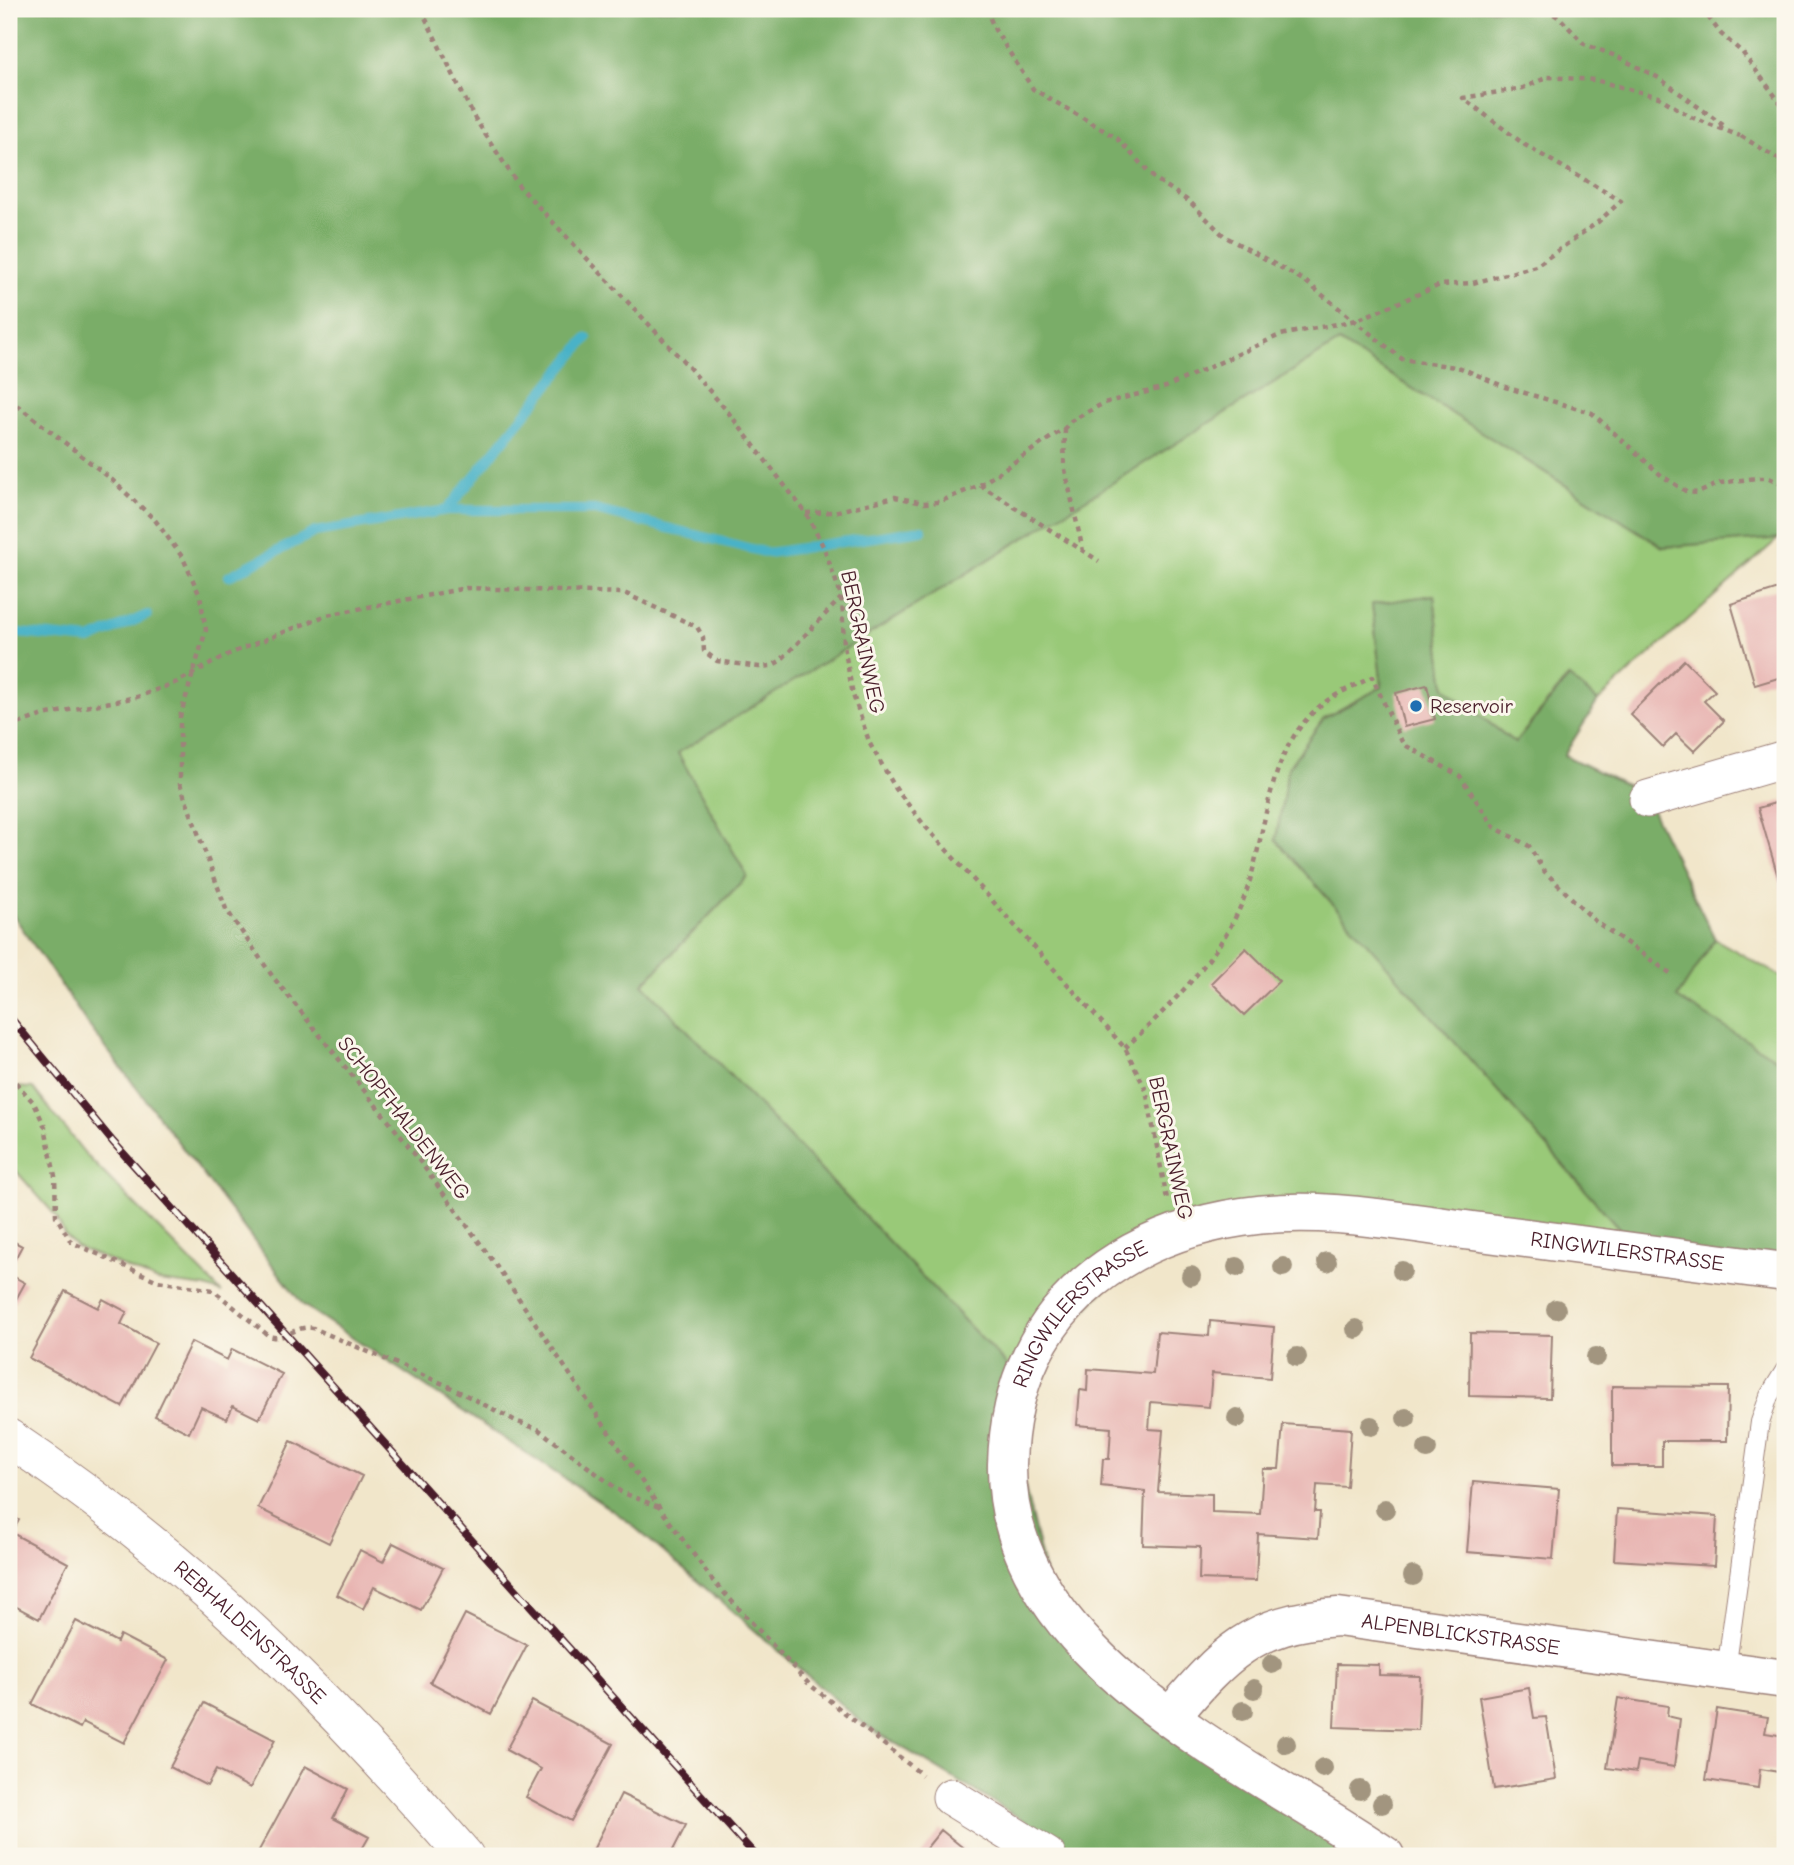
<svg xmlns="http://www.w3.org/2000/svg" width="1794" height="1865" viewBox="0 0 1794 1865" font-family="'Comic Neue',sans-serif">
<rect width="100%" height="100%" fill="#fbf7ec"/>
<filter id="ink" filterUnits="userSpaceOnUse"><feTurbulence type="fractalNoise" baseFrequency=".0143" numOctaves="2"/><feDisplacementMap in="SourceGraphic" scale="14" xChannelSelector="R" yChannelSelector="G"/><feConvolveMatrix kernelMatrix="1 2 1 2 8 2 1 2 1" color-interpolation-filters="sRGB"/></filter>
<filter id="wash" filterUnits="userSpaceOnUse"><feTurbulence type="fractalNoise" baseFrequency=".00686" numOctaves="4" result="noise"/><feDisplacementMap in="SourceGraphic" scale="28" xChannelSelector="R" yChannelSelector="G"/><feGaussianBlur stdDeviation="1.57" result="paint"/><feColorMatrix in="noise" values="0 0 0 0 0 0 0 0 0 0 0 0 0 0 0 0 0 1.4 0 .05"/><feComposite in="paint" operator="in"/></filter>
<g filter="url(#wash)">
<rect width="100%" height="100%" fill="#f1e6ca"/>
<!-- green -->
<path fill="#99c978" stroke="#727452" stroke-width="2" d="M 1339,342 L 1663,547 L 1780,537 L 1598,701 L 1568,677 L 1515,743 L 1445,688 L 1434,595 L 1372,605 L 1382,687 L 1324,718 L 1288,768 L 1277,840 L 1641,1253 L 1386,1219 L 1147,1244 L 1021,1380 L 643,984 L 747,876 L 677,752 Z
M 1715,939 L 1785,979 L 1785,1064 L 1676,998 Z
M 9,1087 L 33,1088 L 87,1156 L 222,1293 L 206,1287 L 158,1281 L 76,1247 L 64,1234 L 56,1216 L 9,1163 Z"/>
<!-- forest -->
<path fill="#7aad68" stroke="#62664a" stroke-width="2" d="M 9,9 L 1785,9 L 1785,538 L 1663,547 L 1339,342 L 678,753 L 747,876 L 643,984 L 1021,1380 L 1010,1425 L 1053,1607 L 1362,1840 L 1349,1856 L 1083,1856 L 865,1725 L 625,1519 L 303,1305 L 86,1022 L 9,909 Z
M 1434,595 L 1445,688 L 1515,743 L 1569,677 L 1598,701 L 1564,755 L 1644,794 L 1715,939 L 1677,998 L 1785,1064 L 1785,1272 L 1641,1253 L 1276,840 L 1288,768 L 1324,718 L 1382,687 L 1372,604 Z"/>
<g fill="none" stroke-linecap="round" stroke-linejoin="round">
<!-- stream -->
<path stroke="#49b2c7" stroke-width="10" d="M 447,510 L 595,510 L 768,553 L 922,530
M 229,576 L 315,532 L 447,510 L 587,338
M 9,632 L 90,640 L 147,615"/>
</g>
<g id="blocks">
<!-- building -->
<path fill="#e8b5b2" d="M 1785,587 L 1785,676 L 1755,685 L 1731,604 Z
M 1684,660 L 1715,691 L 1704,701 L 1724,721 L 1694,751 L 1676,734 L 1663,747 L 1630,714 Z
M 1427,685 L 1435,719 L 1404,727 L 1396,693 Z
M 1785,800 L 1785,901 L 1758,808 Z
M 1246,948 L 1279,981 L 1244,1015 L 1211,983 Z
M 9,1239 L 22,1246 L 9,1270 Z
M 9,1274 L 25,1283 L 9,1312 Z
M 65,1291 L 98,1308 L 103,1299 L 127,1312 L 121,1324 L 156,1343 L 122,1407 L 29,1358 Z
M 1210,1321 L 1274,1327 L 1270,1378 L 1212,1373 L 1209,1407 L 1151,1402 L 1149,1429 L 1163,1430 L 1158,1492 L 1212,1494 L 1212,1512 L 1260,1514 L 1263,1469 L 1279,1469 L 1283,1424 L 1351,1429 L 1347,1487 L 1317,1485 L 1315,1512 L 1320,1512 L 1318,1538 L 1258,1534 L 1256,1581 L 1199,1579 L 1200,1547 L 1143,1545 L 1145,1491 L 1101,1486 L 1103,1459 L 1109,1459 L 1111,1428 L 1077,1425 L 1080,1390 L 1087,1391 L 1088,1369 L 1153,1374 L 1157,1332 L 1209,1336 Z
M 1470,1333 L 1552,1335 L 1550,1398 L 1469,1396 Z
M 191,1342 L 227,1360 L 232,1349 L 282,1374 L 259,1419 L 233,1406 L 227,1419 L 201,1407 L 189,1433 L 155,1416 Z
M 1612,1386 L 1728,1387 L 1727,1441 L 1662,1441 L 1662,1466 L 1612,1466 Z
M 291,1441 L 362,1476 L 329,1543 L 258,1508 Z
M 1473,1482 L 1559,1489 L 1553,1559 L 1467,1552 Z
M 1617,1509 L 1717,1516 L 1714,1566 L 1614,1560 Z
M 9,1514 L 19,1520 L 12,1533 L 68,1563 L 39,1619 L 9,1603 Z
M 393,1543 L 443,1568 L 421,1610 L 374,1587 L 363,1609 L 337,1595 L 360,1550 L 383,1562 Z
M 465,1614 L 527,1645 L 491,1714 L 430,1682 Z
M 76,1621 L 117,1642 L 120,1635 L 168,1660 L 124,1743 L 83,1722 L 80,1728 L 32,1704 Z
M 1337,1664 L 1379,1665 L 1379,1675 L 1420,1676 L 1418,1730 L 1334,1727 Z
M 1529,1688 L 1534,1718 L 1546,1717 L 1556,1779 L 1494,1789 L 1479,1697 Z
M 1618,1698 L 1668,1706 L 1667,1716 L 1680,1719 L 1674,1767 L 1638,1761 L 1636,1772 L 1607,1768 Z
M 532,1701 L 613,1744 L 571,1821 L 526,1797 L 541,1769 L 506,1750 Z
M 204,1703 L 275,1740 L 250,1788 L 216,1770 L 207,1786 L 170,1767 Z
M 1717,1709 L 1768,1717 L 1765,1733 L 1785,1736 L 1785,1773 L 1760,1769 L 1758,1788 L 1706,1780 Z
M 305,1766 L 348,1789 L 333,1818 L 369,1837 L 358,1856 L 319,1856 L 308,1850 L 304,1856 L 257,1854 Z
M 621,1794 L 686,1825 L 670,1856 L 601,1856 L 592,1852 Z
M 941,1830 L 967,1851 L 962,1856 L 920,1856 Z"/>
</g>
</g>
<g filter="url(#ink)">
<use href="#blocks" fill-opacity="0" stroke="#9e827a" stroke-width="2"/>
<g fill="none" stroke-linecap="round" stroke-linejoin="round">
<defs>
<path id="service" d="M 1726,1671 L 1760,1422 L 1769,1396 L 1785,1370"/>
<g id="minor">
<path d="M 1648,799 L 1785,759"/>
<path id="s1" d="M 9,1438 C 189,1558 324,1694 465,1856"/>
<path d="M 951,1797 L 1047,1856"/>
</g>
<g id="tertiary">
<path id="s2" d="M 1170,1717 C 1224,1654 1251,1623 1338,1617 L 1785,1679"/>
<path id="s3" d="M 1385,1856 C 1249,1762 1004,1660 1007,1464 C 1008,1426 1015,1390 1032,1355 C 1071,1274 1155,1230 1242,1217 C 1318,1205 1397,1221 1473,1231 C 1577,1245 1681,1258 1785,1272"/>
</g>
</defs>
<!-- service casing -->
<use href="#service" stroke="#9e827a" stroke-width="20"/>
<!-- minor casing -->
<use href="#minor" stroke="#9e827a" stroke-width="39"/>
<!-- tertiary casing -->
<use href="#tertiary" stroke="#9e827a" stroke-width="41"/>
<!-- path -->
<path stroke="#9e827a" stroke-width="4.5" stroke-dasharray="5 5" stroke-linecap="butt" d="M 421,9 L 474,117 L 519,186 L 686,364 L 728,412 L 806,513 L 824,548 L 842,598 L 844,646 L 853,695 L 870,744 L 896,789 L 925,826 L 1125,1048 L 1146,1090 L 1167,1199
M 986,9 L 995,30 L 1033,89 L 1117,138 L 1154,178 L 1190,202 L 1224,236 L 1305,281 L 1402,359 L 1461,368 L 1505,387 L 1592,413 L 1662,476 L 1687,492 L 1698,493 L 1720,483 L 1756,478 L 1769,478 L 1785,485
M 1545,9 L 1560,18 L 1584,44 L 1616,56 L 1659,78 L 1727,128
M 1702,9 L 1721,34 L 1742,52 L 1785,109
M 1741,136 L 1785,163
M 9,399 L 110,478 L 155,520 L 183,558 L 200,596 L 206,630 L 180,717 L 180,784 L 226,909 L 273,977 L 407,1144 L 499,1269 L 659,1507 L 713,1581 L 809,1684 L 922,1775
M 1065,429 L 1064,465 L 1083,551
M 980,485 L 1099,561
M 806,513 L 834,512 L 895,497 L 923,503 L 939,502 L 980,485 L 1065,428 L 1071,421 L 1104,403 L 1166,387 L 1280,335 L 1357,320 L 1440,285 L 1473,283 L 1536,266 L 1598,222 L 1621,201 L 1525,145 L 1463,98 L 1523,88 L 1548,77 L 1595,80 L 1659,97 L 1691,117 L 1740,136
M 9,727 L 43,715 L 137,697 L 177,682 L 229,654 L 327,615 L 466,588 L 624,593 L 697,627 L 703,637 L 704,651 L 717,661 L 759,667 L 771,666 L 780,661 L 841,598
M 1125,1048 C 1166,1010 1212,965 1237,914 C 1271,845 1258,753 1325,702 C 1339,692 1357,685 1372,677 L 1403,744 L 1460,776 L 1494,827 L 1529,846 L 1544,871 L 1595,921 L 1670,973
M 9,1075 L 34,1103 L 45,1127 L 55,1176 L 56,1216 L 71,1242 L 158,1281 L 213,1290 L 269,1336 C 285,1342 296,1324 313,1328 L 448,1386 L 518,1422 L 538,1429 L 621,1492 L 659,1507"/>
<!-- service -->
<use href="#service" stroke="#fff" stroke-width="18"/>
<!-- minor -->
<use href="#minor" stroke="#fff" stroke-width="37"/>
<!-- tertiary -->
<use href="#tertiary" stroke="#fff" stroke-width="38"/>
<defs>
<path id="rail" d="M 9,1016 L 113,1142 L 756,1856"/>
</defs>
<!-- rail casing -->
<use href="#rail" stroke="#4a1f2b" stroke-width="8"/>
<!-- rail -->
<use href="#rail" stroke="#fbf7ec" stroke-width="5" stroke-dasharray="16" stroke-linecap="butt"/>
</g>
<!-- trees -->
<g fill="#a2957f">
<circle cx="1327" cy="1262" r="10"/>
<circle cx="1237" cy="1267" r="10"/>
<circle cx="1283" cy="1267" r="10"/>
<circle cx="1402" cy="1271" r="10"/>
<circle cx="1191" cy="1276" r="10"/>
<circle cx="1556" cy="1309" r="10"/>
<circle cx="1356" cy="1329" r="10"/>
<circle cx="1297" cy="1357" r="10"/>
<circle cx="1596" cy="1357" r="10"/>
<circle cx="1237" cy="1418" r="10"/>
<circle cx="1406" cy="1418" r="10"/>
<circle cx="1371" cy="1426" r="10"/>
<circle cx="1427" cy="1449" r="10"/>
<circle cx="1385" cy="1509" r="10"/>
<circle cx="1413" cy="1576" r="10"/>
<circle cx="1272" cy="1664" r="10"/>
<circle cx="1254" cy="1689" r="10"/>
<circle cx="1243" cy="1711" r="10"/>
<circle cx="1286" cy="1744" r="10"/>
<circle cx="1323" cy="1768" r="10"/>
<circle cx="1360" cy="1790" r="10"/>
<circle cx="1382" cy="1804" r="10"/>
</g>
</g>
<!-- markers -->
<circle fill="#1f6fb2" stroke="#fbf7ec" stroke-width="2.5" cx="1416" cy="706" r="7"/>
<g text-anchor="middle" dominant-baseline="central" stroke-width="6" stroke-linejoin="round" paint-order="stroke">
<!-- street labels -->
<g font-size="21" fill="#4a1f2b" stroke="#fbf7ec">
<text transform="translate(863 642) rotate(78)">BERGRAINWEG</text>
<text transform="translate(404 1118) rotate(52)">SCHOPFHALDENWEG</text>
<text transform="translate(1171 1148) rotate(78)">BERGRAINWEG</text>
<text stroke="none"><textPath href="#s3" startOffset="1332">RINGWILERSTRASSE</textPath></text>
<text stroke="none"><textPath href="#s3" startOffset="746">RINGWILERSTRASSE</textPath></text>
<text stroke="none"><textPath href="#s1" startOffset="310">REBHALDENSTRASSE</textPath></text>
<text stroke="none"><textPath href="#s2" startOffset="327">ALPENBLICKSTRASSE</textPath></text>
</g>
<!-- poi labels -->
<g font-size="21" fill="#4a1f2b" stroke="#fbf7ec" text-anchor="start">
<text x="1430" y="706">Reservoir</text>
</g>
</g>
<!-- margin -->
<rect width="1794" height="1865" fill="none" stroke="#fbf7ec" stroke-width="35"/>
</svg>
